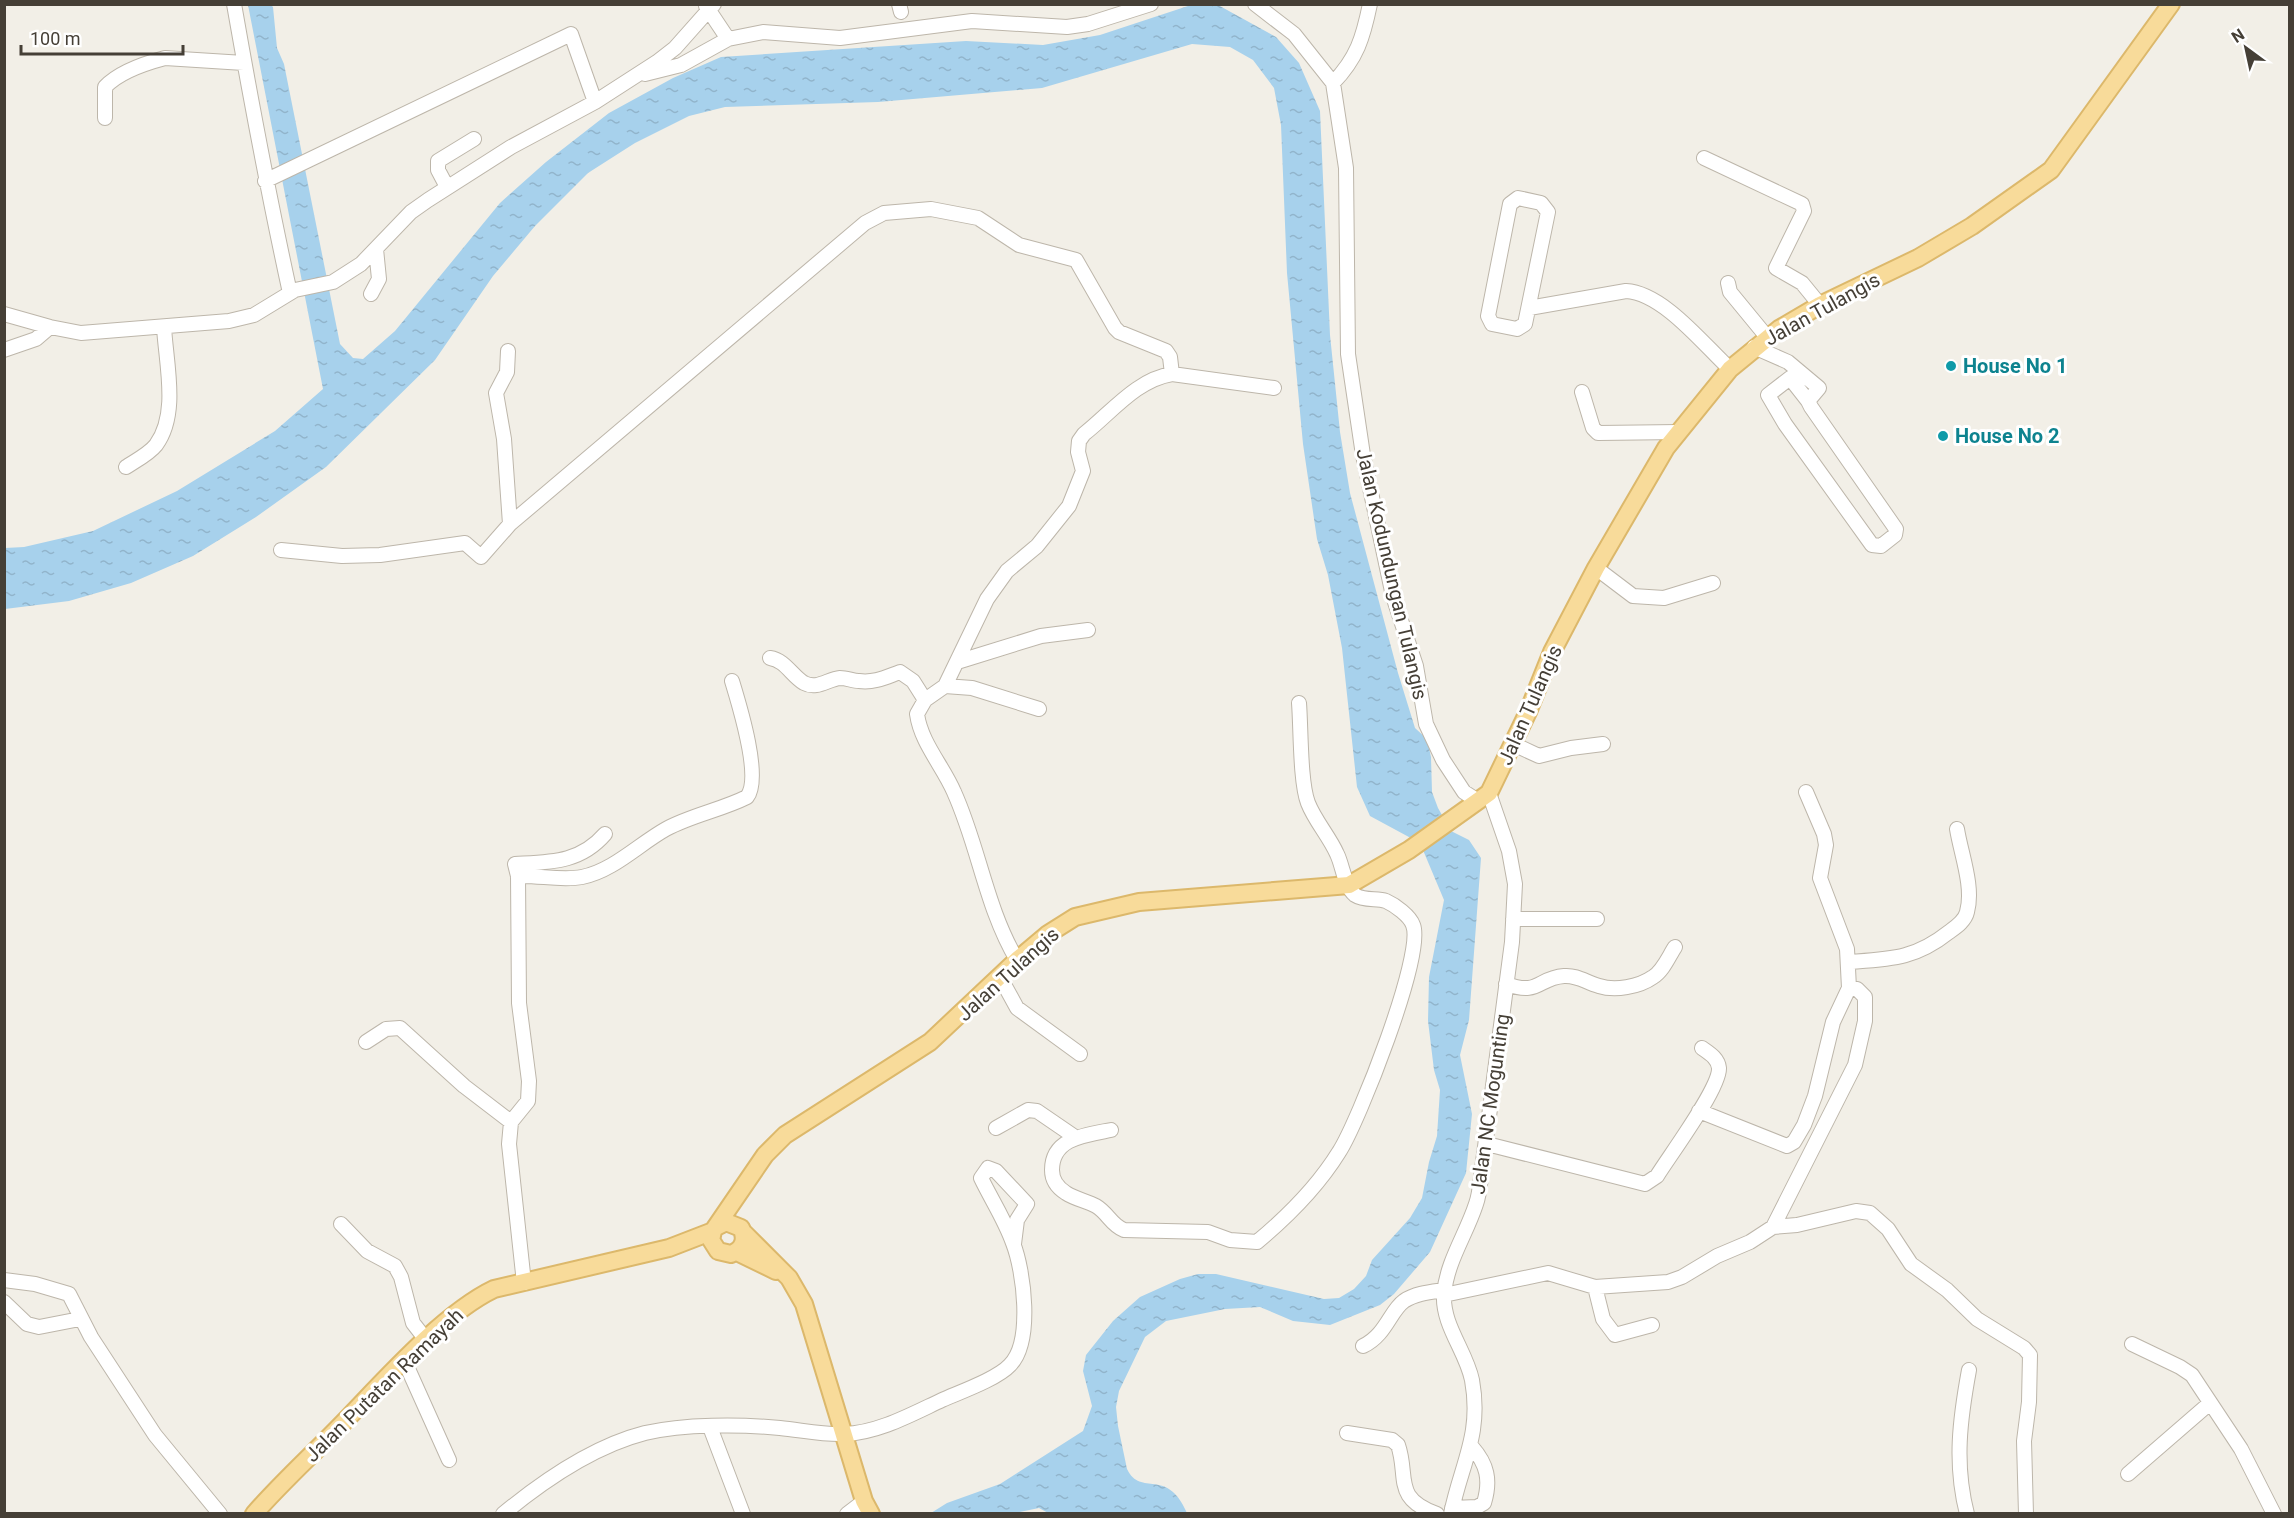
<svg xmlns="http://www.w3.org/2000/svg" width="2294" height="1518" viewBox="0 0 2294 1518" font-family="Roboto,sans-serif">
<defs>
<pattern id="water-ripples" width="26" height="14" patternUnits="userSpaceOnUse" patternTransform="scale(1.5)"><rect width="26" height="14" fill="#a7d1ec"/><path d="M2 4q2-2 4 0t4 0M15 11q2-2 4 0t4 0" fill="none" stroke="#91b4cb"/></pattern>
</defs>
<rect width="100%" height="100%" fill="#f2efe7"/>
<!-- water -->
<path fill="url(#water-ripples)" d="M 248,5 L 271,5 L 273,7 L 277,48 L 284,64 L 340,344 L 353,358 L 363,359 L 395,331 L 500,203 L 546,162 L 609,113 L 673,78 L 721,57 L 966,41 L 1043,45 L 1100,35 L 1191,5 L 1218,5 L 1276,37 L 1299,63 L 1320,111 L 1330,335 L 1340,432 L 1350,493 L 1398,673 L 1415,728 L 1427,739 L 1431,757 L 1432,792 L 1438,808 L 1451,831 L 1469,840 L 1481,858 L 1469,1020 L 1460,1055 L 1472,1114 L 1466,1173 L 1430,1252 L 1394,1294 L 1380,1305 L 1330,1325 L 1293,1321 L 1260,1307 L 1225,1309 L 1166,1321 L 1145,1337 L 1119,1391 L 1116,1407 L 1118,1426 L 1127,1469 C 1141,1498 1167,1466 1187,1513 L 1050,1514 L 1039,1508 L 1015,1513 L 931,1513 L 947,1503 L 1000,1484 L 1083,1431 L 1092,1406 L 1083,1371 L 1086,1355 L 1113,1321 L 1140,1297 L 1180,1279 L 1198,1274 L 1216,1274 L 1324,1299 L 1339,1298 L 1354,1289 L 1366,1276 L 1372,1260 L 1410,1218 L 1422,1198 L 1429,1162 L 1437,1136 L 1440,1090 L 1434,1070 L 1428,1021 L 1429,977 L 1444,900 L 1420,843 L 1370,816 L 1357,787 L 1342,648 L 1328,575 L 1317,539 L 1303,444 L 1287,273 L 1281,125 L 1274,88 L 1253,60 L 1230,47 L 1192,44 L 1042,88 L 878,102 L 725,107 L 689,116 L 635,143 L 588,173 L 535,226 L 493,276 L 435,360 L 326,467 L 256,517 L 193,556 L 131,583 L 69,601 L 5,609 L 5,548 L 24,547 L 93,531 L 177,491 L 275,431 L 323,389 Z"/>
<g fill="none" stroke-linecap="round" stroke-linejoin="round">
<defs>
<path id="minor" d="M 234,4 C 251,101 269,197 290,293
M 899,4 L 901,12
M 1255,4 L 1294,34 L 1333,83 L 1346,168 L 1348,354 L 1363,455 L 1393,596 L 1416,666 L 1426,724 L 1443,760 L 1464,792 L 1478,801
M 706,6 L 728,39
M 645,74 L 681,65 L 728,39 L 763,32 L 840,38 L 972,21 L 1067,27 L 1088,24 L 1151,4
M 1333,83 C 1357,58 1363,38 1370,4
M 105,118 L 105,87 C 119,72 146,63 165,58 L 244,63
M 1704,158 L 1802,204 L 1804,211 L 1776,268 L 1802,283 L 1820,305
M 265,181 L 571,34 L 595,102
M 447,187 L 438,170 L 438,161 L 474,139
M 1518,198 L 1541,203 L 1548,212 L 1525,324 L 1517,329 L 1492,324 L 1488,316 L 1510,204 Z
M 1728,283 L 1730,292 L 1767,337
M 371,294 L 379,279 L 376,249
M 1529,308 L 1626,291 C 1663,293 1703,344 1730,369
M 4,314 L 50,327 L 81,333 L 229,321 L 254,315 L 295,290 L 333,282 L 361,264 L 411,212 L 428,200 L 511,147 L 595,102 L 657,62 L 675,48 L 714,4
M 1754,347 L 1788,362 L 1819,388 L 1808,401 L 1811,407 L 1896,529 L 1895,535 L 1881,546 L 1872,545 L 1785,424 L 1768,395 L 1790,378 L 1808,401
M 4,350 L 36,339 L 50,327
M 508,351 L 507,372 L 496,393 L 504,439 L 510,524
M 1582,392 L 1593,428 L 1598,433 L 1679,432
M 126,467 C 135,461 149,454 156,445 C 179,414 166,364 164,327
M 281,550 L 342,556 L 380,555 L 465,543 L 481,557 L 510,524 L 865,223 L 884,213 L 931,209 L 978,218 L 1019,245 L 1076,260 L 1115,328 L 1119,332 L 1166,351 L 1170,357 L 1172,374
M 1596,568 L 1633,596 L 1664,598 L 1713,583
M 770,658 C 785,660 792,676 804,683 C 817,690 828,679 840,678 C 847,678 853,681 859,681 C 875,683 886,677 900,672 L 913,681 L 925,700
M 957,662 L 1041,636 L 1088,630
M 945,686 L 972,688 L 1039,709
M 1513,744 L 1539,756 L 1571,748 L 1603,744
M 518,876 C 539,875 561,881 582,877 C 613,871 639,844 666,829 C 692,815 721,810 747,797 C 762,778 739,704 732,681
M 1513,919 L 1597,919
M 1017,960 C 986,908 979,847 954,792 C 943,766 921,743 917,714 L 925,700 L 945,686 L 987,599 L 1007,571 L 1037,546 L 1069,506 L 1083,471 L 1078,452 L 1079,441 L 1084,434 C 1112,412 1136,380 1172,374 L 1274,388
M 1849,962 C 1891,959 1915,959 1949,932 C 1956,927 1965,921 1967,912 C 1974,887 1961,854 1957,829
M 1000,977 L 1017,1008 L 1080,1054
M 1506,984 C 1540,996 1537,978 1564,976 C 1578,975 1585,982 1599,986 C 1615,991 1639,987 1653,977 C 1663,971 1669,956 1675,947
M 366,1042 L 386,1029 L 400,1028 L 464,1086 L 511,1122
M 1699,1111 L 1787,1146 L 1794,1142 L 1804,1125 L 1815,1096 L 1833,1022 L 1849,988 L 1847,949 L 1820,878 L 1826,845 L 1824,834 L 1806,792
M 996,1128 L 1028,1110 L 1037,1111 L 1075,1137
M 1111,1130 C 1085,1135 1052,1138 1052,1170 C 1052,1180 1058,1188 1066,1193 C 1075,1199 1087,1201 1096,1206 C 1108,1213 1111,1225 1124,1230 L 1208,1232 L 1230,1240 L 1257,1242 C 1287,1217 1318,1186 1339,1152 C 1358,1123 1425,954 1413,925 C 1410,916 1395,905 1386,901 C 1377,898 1364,901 1355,895 C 1344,886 1343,866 1337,854 C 1329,836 1315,821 1308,803 C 1300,782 1301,728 1299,703
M 1487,1144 L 1645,1184 L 1657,1176 C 1670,1155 1720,1088 1719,1068 C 1718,1058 1709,1053 1702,1048
M 341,1224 L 367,1251 L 395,1266 L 401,1277 L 413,1323 L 427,1341
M 1773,1227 L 1855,1065 L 1865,1021 L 1865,997 L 1857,989 L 1849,988
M 4,1280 L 35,1284 L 69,1294 L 91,1337 L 155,1435 L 220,1514
M 524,1283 L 509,1144 L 511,1122 L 528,1101 L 529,1081 L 519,1003 L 518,876 L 515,864 C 550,862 580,863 605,834
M 1595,1287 L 1603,1319 L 1615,1335 L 1652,1325
M 1444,1295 L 1548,1273 L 1595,1287 L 1668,1282 L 1682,1277 L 1717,1256 L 1750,1242 L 1773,1227 L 1797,1225 L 1856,1211 L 1870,1213 L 1888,1229 L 1911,1264 L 1947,1290 L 1977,1319 L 2024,1348 L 2030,1355 L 2029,1402 L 2024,1441 L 2026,1514
M 4,1302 L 27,1324 L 39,1327 L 80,1319
M 2132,1344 L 2180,1367 L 2192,1375 L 2241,1449 L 2274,1514
M 1363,1346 C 1386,1335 1390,1311 1404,1301 C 1416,1293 1431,1292 1445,1290
M 405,1362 L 449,1460
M 710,1427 L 743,1514
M 1347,1433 L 1392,1440 L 1398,1445 C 1409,1477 1392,1498 1437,1514
M 2128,1474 L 2210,1403
M 1452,1508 L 1477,1507 L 1484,1503 C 1491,1480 1487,1464 1472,1447
M 503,1514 C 543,1481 594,1446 645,1433 C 684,1424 740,1424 780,1428 C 801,1430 823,1435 844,1434 C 878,1433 912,1414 942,1400 C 960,1392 997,1379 1010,1365 C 1033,1342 1024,1271 1013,1243 C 1005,1220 991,1199 981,1178 L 988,1168 L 996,1171 L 1027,1204 L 1017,1220 L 1014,1244
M 847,1514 L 864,1501
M 1451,1514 C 1461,1464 1482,1435 1472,1380 C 1466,1351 1442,1325 1444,1294 C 1447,1261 1466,1235 1476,1204 C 1479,1196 1480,1186 1481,1177 L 1512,942 L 1515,884 L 1509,851 L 1489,793
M 1967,1514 C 1954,1464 1960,1419 1969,1370"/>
<path id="major" d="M 716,1227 L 726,1222 L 741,1228 C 747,1239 743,1250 731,1254 L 718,1251 L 711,1240 L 713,1231 L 765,1155 L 785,1135 L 930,1042 L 1017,960 L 1048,934 L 1075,917 L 1139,902 L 1349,885 L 1409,850 L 1489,793 L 1528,712 L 1552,652 L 1596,568 L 1666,448 L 1730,369 L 1779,329 L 1820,305 L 1918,258 L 1972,226 L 2051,170 L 2171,4
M 744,1233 L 789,1278 L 804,1304 L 864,1501 L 871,1514
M 737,1252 L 776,1271
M 254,1514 C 281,1483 312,1455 341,1425 C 382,1383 442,1314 494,1289 L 669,1248 L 713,1231"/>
</defs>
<!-- minor casing -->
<use href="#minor" stroke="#bdb6aa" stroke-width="16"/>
<!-- major casing -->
<use href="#major" stroke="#dcb86b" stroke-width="20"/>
<!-- minor -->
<use href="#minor" stroke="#fff" stroke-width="14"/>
<!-- major -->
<use href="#major" stroke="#f8db9a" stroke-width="16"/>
</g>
<!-- markers -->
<g fill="#0f9aa8" stroke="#fff" stroke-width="2">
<circle cx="1951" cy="366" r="6"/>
<circle cx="1943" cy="436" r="6"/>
</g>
<g text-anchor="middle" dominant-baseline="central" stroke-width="6" stroke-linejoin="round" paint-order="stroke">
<!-- street labels -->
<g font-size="20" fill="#453f36" stroke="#fff">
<text transform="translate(1822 309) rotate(-29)">Jalan Tulangis</text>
<text transform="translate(1392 574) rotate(77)">Jalan Kodundungan Tulangis</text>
<text transform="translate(1530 705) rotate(-66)">Jalan Tulangis</text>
<text transform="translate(1008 974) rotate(-42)">Jalan Tulangis</text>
<text transform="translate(1490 1104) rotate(-82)">Jalan NC Mogunting</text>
<text transform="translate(384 1385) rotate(-44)">Jalan Putatan Ramayah</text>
</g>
<!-- culture labels -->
<g font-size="20" font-weight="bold" fill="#0d838f" stroke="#fff" text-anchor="start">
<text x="1963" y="366">House No 1</text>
<text x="1955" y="436">House No 2</text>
</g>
</g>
<!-- border -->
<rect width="2294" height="1518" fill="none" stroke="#453f36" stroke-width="12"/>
<!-- north arrow -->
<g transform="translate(2246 48) rotate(327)" stroke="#ffffff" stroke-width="4.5" paint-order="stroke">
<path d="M0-4.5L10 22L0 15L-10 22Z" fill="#453f36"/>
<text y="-9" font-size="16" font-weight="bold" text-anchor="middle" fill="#453f36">N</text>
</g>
<!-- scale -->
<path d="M21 45v9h162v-9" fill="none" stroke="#453f36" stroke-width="3"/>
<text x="30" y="45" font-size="18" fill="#453f36" stroke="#ffffff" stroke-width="4.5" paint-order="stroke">100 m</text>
</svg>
